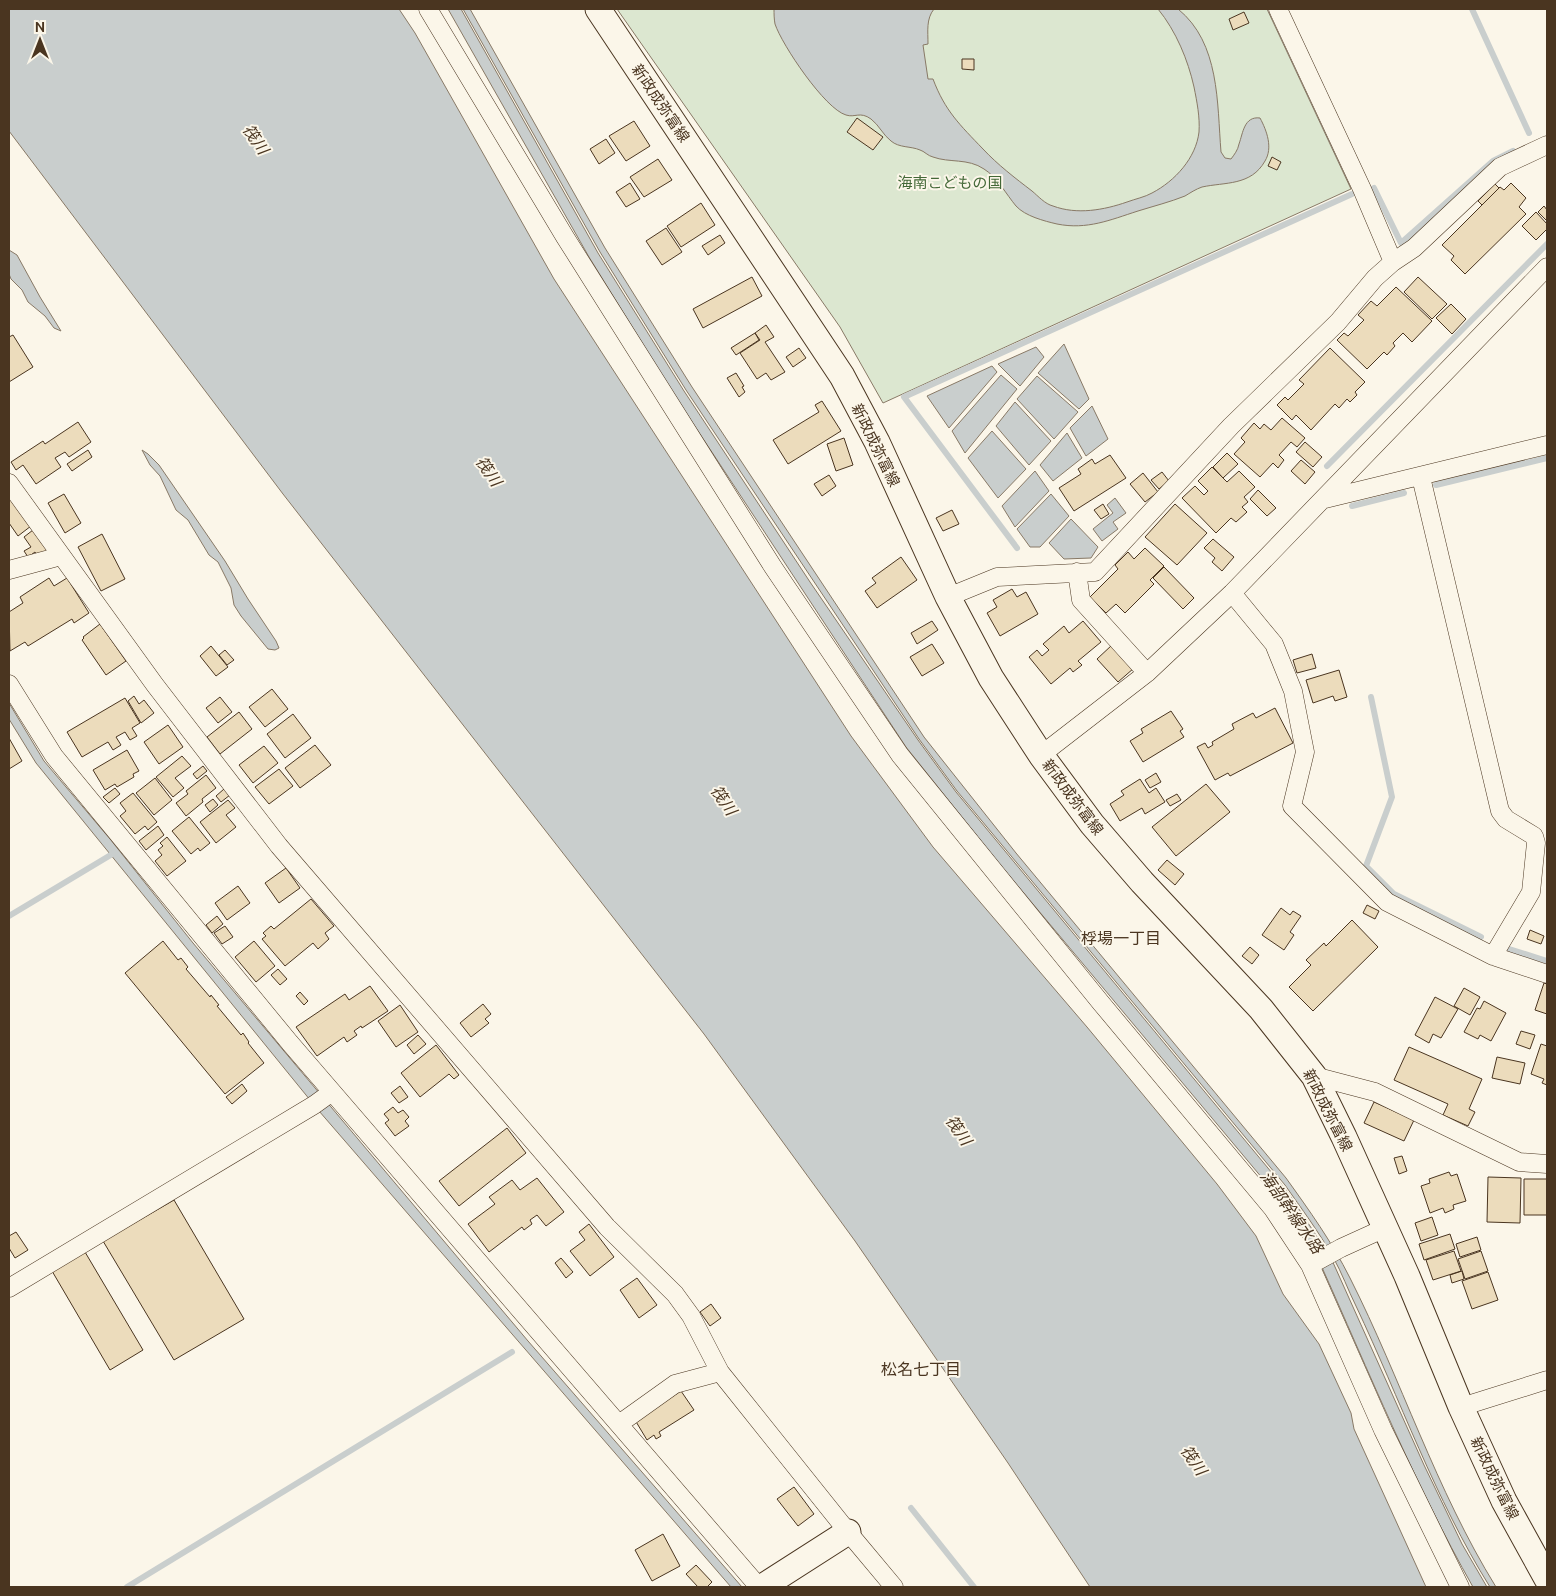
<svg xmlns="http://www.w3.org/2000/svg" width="1556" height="1596" viewBox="0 0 1556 1596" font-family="Ubuntu,'Noto Sans JP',sans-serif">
<rect width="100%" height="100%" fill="#fbf6e9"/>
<!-- green -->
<path fill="#dce7d0" stroke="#887966" d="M 617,9 L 1267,9 L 1351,189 L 883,403 L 840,327 Z"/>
<!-- water -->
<path fill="#c9cecd" stroke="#887966" d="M 9,9 L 399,9 L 415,33 L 554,279 L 851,736 L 933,847 L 1087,1027 L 1217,1184 L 1256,1236 L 1283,1294 L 1319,1344 L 1351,1413 L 1354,1429 L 1426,1587 L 1090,1587 L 1008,1463 L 855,1241 L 704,1034 L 283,494 L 9,131 Z
M 448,9 L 461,9 L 598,253 L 684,391 L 810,582 L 918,740 L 956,792 L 1287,1191 L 1331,1258 L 1424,1465 L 1462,1544 L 1487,1587 L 1473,1587 C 1414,1483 1369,1372 1320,1263 L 1268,1185 L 997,861 L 906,747 L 673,393 L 589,257 Z
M 463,9 L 470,9 L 605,248 L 692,387 L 924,737 L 1016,853 L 1286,1178 C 1309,1210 1332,1242 1350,1278 C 1401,1379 1436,1490 1496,1587 L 1490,1587 C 1435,1499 1400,1399 1356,1306 C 1348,1290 1342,1273 1333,1257 C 1319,1232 1301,1208 1285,1185 L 957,791 L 919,739 L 686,390 L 600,252 Z
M 774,9 L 934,9 C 926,19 928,31 928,44 L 923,45 L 928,79 L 933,79 C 945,111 960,125 983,149 C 998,165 1015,178 1032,191 C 1038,196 1045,204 1053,206 C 1077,215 1104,210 1127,202 C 1135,199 1145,197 1152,193 C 1175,181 1196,158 1199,132 C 1200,117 1197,102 1194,87 C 1188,60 1176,31 1158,9 L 1178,9 C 1220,43 1217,103 1221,152 L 1225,158 L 1231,159 C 1234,155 1238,150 1239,144 C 1243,133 1244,116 1260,118 C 1267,131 1273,148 1265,161 C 1251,186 1225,182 1202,187 C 1196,189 1190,193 1185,196 C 1170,202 1154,206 1138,211 C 1110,220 1087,230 1057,224 C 1044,221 1025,216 1016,206 C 1006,194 997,177 984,169 C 968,158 949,163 933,157 C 928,156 924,151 920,150 C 911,146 899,148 891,141 C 883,135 879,125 871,119 C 860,111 855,118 846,115 C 825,109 782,45 775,24 C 774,19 774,13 774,9 Z
M 9,250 L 17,255 L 40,297 L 61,331 L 54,328 L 45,316 L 28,302 L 22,290 L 11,279 L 9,274 Z
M 1064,344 L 1089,399 L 1079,409 L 1038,373 Z
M 1036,347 L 1044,357 L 1020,386 L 998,364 Z
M 992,366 L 997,372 L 949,428 L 927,396 Z
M 1001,375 L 1017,389 L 965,453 L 952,431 Z
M 1037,376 L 1078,412 L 1054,439 L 1017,399 Z
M 1015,402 L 1051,441 L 1029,465 L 996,426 Z
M 1092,406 L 1108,439 L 1086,456 L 1070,428 Z
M 992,431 L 1026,469 L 998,498 L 968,458 Z
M 1067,433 L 1082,458 L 1053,481 L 1040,465 Z
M 142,450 L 148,454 L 159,465 L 225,561 L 248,599 L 276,641 L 279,648 L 275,650 L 268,649 L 241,616 L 234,605 L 231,588 L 218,562 L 209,555 L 188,520 L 176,510 L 160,476 L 150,465 Z
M 1035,471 L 1049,491 L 1015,527 L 1002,506 Z
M 1051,494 L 1069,516 L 1040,547 L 1030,547 L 1017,529 Z
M 1115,498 L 1126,513 L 1113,522 L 1118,529 L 1102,541 L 1093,529 L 1113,513 L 1107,505 Z
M 1071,519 L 1098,547 L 1091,558 L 1064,559 L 1049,543 Z
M 9,703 L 44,761 L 110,839 L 193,943 L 528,1341 L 742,1587 L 731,1587 L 319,1111 L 36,763 L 9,719 Z"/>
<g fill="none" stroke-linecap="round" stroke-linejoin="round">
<!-- stream -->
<path stroke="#c9cecd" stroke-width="6" d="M 1472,9 L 1529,133
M 1374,188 L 1401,243 L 1493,161 L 1513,151
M 1327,466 L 1547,244
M 1436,485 L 1547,458
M 1352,506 L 1404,493
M 1017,548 L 904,397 L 1352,194
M 1371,697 L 1392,797 L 1366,866 L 1394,894 L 1481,937
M 9,916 L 114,853
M 1506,948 L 1547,961
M 911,1508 L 974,1587
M 127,1587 L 512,1352"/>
</g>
<!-- building -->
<path fill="#ecdcbc" stroke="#4a3520" d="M 1244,12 L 1249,23 L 1233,30 L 1229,19 Z
M 962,59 L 974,59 L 974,70 L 962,69 Z
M 857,118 L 883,137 L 873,150 L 847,132 Z
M 634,121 L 650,146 L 626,161 L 609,136 Z
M 606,139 L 615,153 L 599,164 L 590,149 Z
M 1272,157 L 1281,162 L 1277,170 L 1268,166 Z
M 658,159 L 672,180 L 644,197 L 630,177 Z
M 630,183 L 640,199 L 626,207 L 616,192 Z
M 1511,183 L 1526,198 L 1519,207 L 1526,214 L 1465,274 L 1451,260 L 1454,256 L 1442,245 L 1500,187 L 1504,190 Z
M 1495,184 L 1499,188 L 1482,205 L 1478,201 Z
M 701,203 L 715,225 L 681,247 L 667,226 Z
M 1544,206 L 1547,210 L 1547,221 L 1538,212 Z
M 1536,212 L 1547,224 L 1547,229 L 1536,240 L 1522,226 Z
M 666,228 L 682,252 L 662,265 L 646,241 Z
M 720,235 L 725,243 L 708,255 L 702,246 Z
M 752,277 L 762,296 L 703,328 L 693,309 Z
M 1418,277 L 1447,304 L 1432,319 L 1404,292 Z
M 1396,287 L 1432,321 L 1412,342 L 1403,333 L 1393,343 L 1395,346 L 1387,355 L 1384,352 L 1367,369 L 1337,340 L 1344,333 L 1348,336 L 1364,320 L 1358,315 L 1371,301 L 1377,306 Z
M 1451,304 L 1466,319 L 1452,334 L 1436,318 Z
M 766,325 L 774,337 L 765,342 L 785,372 L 771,380 L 766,373 L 757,379 L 740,353 L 760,340 L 755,333 Z
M 755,333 L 759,340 L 736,355 L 731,348 Z
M 13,335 L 33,367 L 9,382 L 9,337 Z
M 799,348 L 806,358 L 793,367 L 786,357 Z
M 1330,348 L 1365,382 L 1355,392 L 1357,395 L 1350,402 L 1347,399 L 1339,408 L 1335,404 L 1311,430 L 1296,415 L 1292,420 L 1277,405 L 1285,397 L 1288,400 L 1304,384 L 1299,380 Z
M 736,373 L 744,386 L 742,387 L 745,392 L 739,397 L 727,378 Z
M 822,401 L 841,431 L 788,464 L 773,440 L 819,412 L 815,405 Z
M 1282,418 L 1305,438 L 1297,447 L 1291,442 L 1279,455 L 1284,460 L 1278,468 L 1273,463 L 1260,477 L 1234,454 L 1245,442 L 1241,438 L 1254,423 L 1260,429 L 1264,424 L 1271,430 Z
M 78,422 L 91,442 L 69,457 L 65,452 L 55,458 L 61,467 L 36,484 L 23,465 L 16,470 L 11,462 L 43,441 L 45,444 Z
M 844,438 L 853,465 L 836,471 L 827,444 Z
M 1305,442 L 1322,457 L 1313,467 L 1296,452 Z
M 88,450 L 92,457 L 72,471 L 67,464 Z
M 1227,453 L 1238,464 L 1223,478 L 1213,467 Z
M 1110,455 L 1126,478 L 1074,511 L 1059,488 L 1081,474 L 1078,469 L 1092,459 L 1095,464 Z
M 1301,460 L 1315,472 L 1305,484 L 1291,471 Z
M 1212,467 L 1227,482 L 1239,471 L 1255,487 L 1244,497 L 1248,502 L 1242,507 L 1247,512 L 1236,522 L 1231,518 L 1216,533 L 1182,498 L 1195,486 L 1204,495 L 1208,491 L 1198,481 Z
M 1162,472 L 1169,481 L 1159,489 L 1151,480 Z
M 1143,473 L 1158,492 L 1145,502 L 1130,484 Z
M 829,475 L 836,486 L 822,496 L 814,484 Z
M 1258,490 L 1276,508 L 1267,516 L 1250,499 Z
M 64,494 L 81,523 L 65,533 L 48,503 Z
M 9,495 L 31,526 L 18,536 L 9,523 Z
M 1103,504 L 1109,514 L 1101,519 L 1094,510 Z
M 1175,504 L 1207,533 L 1177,565 L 1145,537 Z
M 952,510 L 959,524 L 943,531 L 936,518 Z
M 33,530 L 49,549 L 38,557 L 35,552 L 28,557 L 24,551 L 31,547 L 24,537 Z
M 102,534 L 125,579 L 101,591 L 78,547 Z
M 1213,539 L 1234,557 L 1222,571 L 1212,562 L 1215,558 L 1204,548 Z
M 1145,548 L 1164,566 L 1150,580 L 1154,584 L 1125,613 L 1116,604 L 1106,613 L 1090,597 L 1118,569 L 1115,565 L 1128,552 L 1134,559 Z
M 901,557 L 917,580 L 877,608 L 865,591 L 876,583 L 872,578 Z
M 1164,567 L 1194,598 L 1183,609 L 1153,578 Z
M 49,578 L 54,586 L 67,578 L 89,613 L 74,623 L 72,619 L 28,646 L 25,642 L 10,651 L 9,612 L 23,603 L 20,597 Z
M 1012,589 L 1017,597 L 1026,592 L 1038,614 L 1000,636 L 987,613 L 997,607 L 993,600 Z
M 932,621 L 938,630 L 917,644 L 911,633 Z
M 1083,621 L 1101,642 L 1078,661 L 1082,665 L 1073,672 L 1070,668 L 1051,684 L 1029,657 L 1037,650 L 1042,656 L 1049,650 L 1043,644 L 1064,626 L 1069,633 Z
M 100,624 L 126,661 L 106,675 L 82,640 L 84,638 L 83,637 Z
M 932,644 L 944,663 L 922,676 L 910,657 Z
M 1112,645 L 1134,668 L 1118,682 L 1097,659 Z
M 211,646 L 228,667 L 216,676 L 200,656 Z
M 225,650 L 234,660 L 227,665 L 219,655 Z
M 1312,654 L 1316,668 L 1297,673 L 1293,660 Z
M 1339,670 L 1347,697 L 1335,701 L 1333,696 L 1313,703 L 1306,680 Z
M 272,689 L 288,709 L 265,727 L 249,707 Z
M 134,696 L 139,704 L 144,700 L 154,713 L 141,723 L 128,701 Z
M 220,697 L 232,712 L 218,723 L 206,708 Z
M 125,698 L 140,723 L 132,728 L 137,736 L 130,740 L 125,732 L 116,737 L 121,745 L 113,750 L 108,742 L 82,757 L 67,732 Z
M 1275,708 L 1293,743 L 1230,776 L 1228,773 L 1215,780 L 1197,747 L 1205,743 L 1208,748 L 1213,745 L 1212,742 L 1234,729 L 1232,724 L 1253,713 L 1256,718 Z
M 1171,711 L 1183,729 L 1180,731 L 1184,737 L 1143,762 L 1130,741 L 1143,733 L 1141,729 Z
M 239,712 L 252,729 L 220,754 L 207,737 Z
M 293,714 L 311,738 L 285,758 L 267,734 Z
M 168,725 L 183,747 L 159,764 L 144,742 Z
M 9,738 L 22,761 L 9,769 Z
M 315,745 L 331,765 L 300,788 L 285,768 Z
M 264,746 L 278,763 L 253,783 L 239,765 Z
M 127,750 L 139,771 L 133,774 L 134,777 L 117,787 L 115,784 L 105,790 L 93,770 Z
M 182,756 L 191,766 L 175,778 L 184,788 L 173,797 L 156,777 Z
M 203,766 L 207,771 L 197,779 L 193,774 Z
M 279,769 L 293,786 L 269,804 L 255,787 Z
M 1156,773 L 1161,782 L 1150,788 L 1145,780 Z
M 206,775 L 216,788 L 202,799 L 203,802 L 186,816 L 176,803 L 188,794 L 186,791 Z
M 155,778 L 172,800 L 154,815 L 136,793 Z
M 1140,779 L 1149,793 L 1156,788 L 1165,802 L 1145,814 L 1142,808 L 1120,821 L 1110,804 L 1124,795 L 1121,791 Z
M 1206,784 L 1230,812 L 1176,856 L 1152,827 Z
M 115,788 L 120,794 L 109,803 L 103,797 Z
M 224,789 L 230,795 L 221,802 L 216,796 Z
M 133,793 L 157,822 L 148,830 L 145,826 L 135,834 L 120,816 L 126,811 L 120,803 Z
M 1177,794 L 1181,800 L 1170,806 L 1166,800 Z
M 213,799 L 218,805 L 210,812 L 205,805 Z
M 228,800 L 235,808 L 226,815 L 236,827 L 216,843 L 200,822 Z
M 189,817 L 210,843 L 200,851 L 198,848 L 191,854 L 172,831 Z
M 158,826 L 164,835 L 146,850 L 139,841 Z
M 167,837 L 186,861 L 167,876 L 155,861 L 162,855 L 158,850 L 163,846 L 160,843 Z
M 1167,860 L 1184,874 L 1175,885 L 1158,870 Z
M 286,868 L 300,888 L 279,903 L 265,883 Z
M 238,886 L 250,903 L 227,920 L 215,903 Z
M 311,899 L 334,926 L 325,933 L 329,939 L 318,949 L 313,943 L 285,966 L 262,939 L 266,936 L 263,933 L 271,926 L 274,929 Z
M 1367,905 L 1379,911 L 1375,919 L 1363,913 Z
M 1281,908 L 1290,915 L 1293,911 L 1301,916 L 1290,932 L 1294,935 L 1284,950 L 1262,935 Z
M 217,916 L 223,924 L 212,933 L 206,925 Z
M 1352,920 L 1378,947 L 1313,1011 L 1289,987 L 1311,965 L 1306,960 L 1324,943 L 1326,946 Z
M 225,926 L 233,937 L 222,944 L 214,933 Z
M 1530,930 L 1544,936 L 1541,944 L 1527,939 Z
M 163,941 L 178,960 L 181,958 L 188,967 L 186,969 L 210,997 L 211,995 L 219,1005 L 217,1006 L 241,1035 L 243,1033 L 249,1042 L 248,1043 L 264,1063 L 225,1094 L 125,973 Z
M 254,941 L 275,966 L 256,982 L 235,957 Z
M 1250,947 L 1259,955 L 1252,964 L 1242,956 Z
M 278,969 L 287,979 L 280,985 L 271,975 Z
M 1544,983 L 1547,984 L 1547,1014 L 1535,1010 Z
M 370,986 L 388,1011 L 362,1028 L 361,1026 L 354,1031 L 357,1035 L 347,1042 L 344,1037 L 317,1056 L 296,1027 L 345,994 L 349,1000 Z
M 1464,988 L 1480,997 L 1470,1015 L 1454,1006 Z
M 300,992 L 308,1001 L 304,1005 L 296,996 Z
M 1435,997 L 1458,1009 L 1441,1038 L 1433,1034 L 1429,1043 L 1415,1035 Z
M 1484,1001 L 1506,1013 L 1491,1041 L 1480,1035 L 1478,1039 L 1464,1032 L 1477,1008 L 1480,1009 Z
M 483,1004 L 491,1014 L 485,1019 L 489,1023 L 471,1037 L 460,1023 Z
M 400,1005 L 418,1032 L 396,1047 L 378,1021 Z
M 1521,1031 L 1535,1035 L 1530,1049 L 1516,1044 Z
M 418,1035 L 426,1044 L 414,1054 L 407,1045 Z
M 1541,1044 L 1547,1046 L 1547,1085 L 1542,1083 L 1544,1079 L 1531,1074 Z
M 436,1045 L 459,1075 L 454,1079 L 449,1074 L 420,1097 L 401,1073 Z
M 1409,1047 L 1482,1079 L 1469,1109 L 1475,1112 L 1468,1126 L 1443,1115 L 1448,1104 L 1394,1080 Z
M 1497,1057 L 1525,1063 L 1520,1084 L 1492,1078 Z
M 242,1084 L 247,1091 L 232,1104 L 226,1097 Z
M 400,1086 L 408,1097 L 399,1103 L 391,1093 Z
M 1374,1102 L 1414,1120 L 1404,1141 L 1364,1123 Z
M 393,1107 L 398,1113 L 403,1110 L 409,1117 L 405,1121 L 409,1126 L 395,1136 L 385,1123 L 389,1120 L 384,1114 Z
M 507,1128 L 526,1153 L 459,1206 L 439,1181 Z
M 1402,1156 L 1407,1171 L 1399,1174 L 1394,1158 Z
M 1449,1172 L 1451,1176 L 1457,1174 L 1466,1201 L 1453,1205 L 1454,1209 L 1445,1213 L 1443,1208 L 1430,1213 L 1421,1186 L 1430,1183 L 1429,1179 Z
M 1488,1177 L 1521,1178 L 1520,1223 L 1487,1222 Z
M 537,1178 L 564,1212 L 546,1226 L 537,1215 L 530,1220 L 532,1224 L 524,1230 L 522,1227 L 489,1252 L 468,1224 L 495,1204 L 489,1197 L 512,1180 L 520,1190 Z
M 1524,1179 L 1547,1179 L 1547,1215 L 1524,1215 Z
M 174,1200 L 244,1319 L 174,1360 L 103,1241 Z
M 1432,1217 L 1438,1235 L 1421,1241 L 1415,1223 Z
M 589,1224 L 614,1257 L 590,1276 L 570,1251 L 585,1240 L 579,1232 Z
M 16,1232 L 28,1250 L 15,1258 L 9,1248 L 9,1236 Z
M 1450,1234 L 1455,1249 L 1424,1260 L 1419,1244 Z
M 1477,1237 L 1481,1250 L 1460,1257 L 1456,1244 Z
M 1454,1251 L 1461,1271 L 1433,1280 L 1426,1260 Z
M 1481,1251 L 1488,1271 L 1465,1279 L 1458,1259 Z
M 85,1252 L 143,1350 L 110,1370 L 52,1271 Z
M 561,1258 L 573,1272 L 566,1278 L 555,1263 Z
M 1462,1271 L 1464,1279 L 1452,1283 L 1450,1275 Z
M 1488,1272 L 1498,1300 L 1472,1309 L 1462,1281 Z
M 637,1278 L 657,1305 L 639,1318 L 620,1290 Z
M 711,1304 L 721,1318 L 710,1326 L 700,1312 Z
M 681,1391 L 694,1410 L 659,1432 L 661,1436 L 656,1439 L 654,1435 L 647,1440 L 635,1420 Z
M 794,1487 L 814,1514 L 798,1526 L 777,1499 Z
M 663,1534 L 680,1566 L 652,1581 L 635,1550 Z
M 696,1565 L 712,1582 L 707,1587 L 698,1587 L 686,1574 Z"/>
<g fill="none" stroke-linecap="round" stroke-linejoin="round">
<defs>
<path id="street" d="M 428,9 L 565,237 L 773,567 L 900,755 L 1101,1003 L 1273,1209 L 1310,1265 L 1383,1430 L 1460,1587
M 1278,9 L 1362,189 L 1393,262
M 1421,477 L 1500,811 L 1506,819 L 1534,836 L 1536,843 L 1531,892 L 1493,956
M 9,483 L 155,685 L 279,846 L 607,1227 L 675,1294 L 691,1316 L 720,1372 L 848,1532 L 894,1587
M 1325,499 L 1547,445
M 9,570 L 61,556
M 1077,572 L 1081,600 L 1147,673
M 1232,593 L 1274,644 L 1293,691 L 1305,752 L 1292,806 L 1387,902 L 1493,956 L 1547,974
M 948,597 L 997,577 L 1095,572 L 1231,426 L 1338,322 L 1375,278 L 1393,262 L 1414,248 L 1500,167 L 1547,145
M 9,684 L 54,756 L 290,1043 L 759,1587
M 1041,755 L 1147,673 L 1232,593 L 1547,267
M 1314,1076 L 1375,1092 L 1519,1162 L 1547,1164
M 1310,1265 L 1341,1248 L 1385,1228
M 9,1288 L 314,1105 L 332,1092
M 1461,1407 L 1547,1380
M 619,1424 L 675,1384 L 720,1372"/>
<path id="secondary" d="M 598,9 L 842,376 L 877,442 L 948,597 L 991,678 L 1041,755 L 1092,824 L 1142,882 L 1261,1009 L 1314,1076 L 1344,1137 L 1407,1276 L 1461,1407 L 1504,1501 L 1547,1579
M 762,1587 L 848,1532"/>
</defs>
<!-- street casing -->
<use href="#street" stroke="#4a3520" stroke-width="19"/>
<!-- secondary casing -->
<use href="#secondary" stroke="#4a3520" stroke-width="27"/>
<!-- street -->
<use href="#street" stroke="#fbf6e9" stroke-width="18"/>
<!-- secondary -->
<use href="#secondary" stroke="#fbf6e9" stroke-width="25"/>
</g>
<g text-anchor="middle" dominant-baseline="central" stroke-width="4" stroke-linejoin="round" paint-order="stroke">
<!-- street labels -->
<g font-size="15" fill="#4a3520" stroke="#fbf6e9">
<text transform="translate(661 103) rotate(56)">新政成弥富線</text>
<text transform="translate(876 445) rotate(64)">新政成弥富線</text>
<text transform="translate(1073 797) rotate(53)">新政成弥富線</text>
<text transform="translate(1328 1110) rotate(63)">新政成弥富線</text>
<text transform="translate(1495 1478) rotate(64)">新政成弥富線</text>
</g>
<!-- park labels -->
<g font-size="15" fill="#436837" stroke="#fbf6e9">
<text x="950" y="182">海南こどもの国</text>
</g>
<!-- water labels -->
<g font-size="16" font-style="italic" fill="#4a3520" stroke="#fbf6e9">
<text transform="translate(256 139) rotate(55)">筏川</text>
<text transform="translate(489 471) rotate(55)">筏川</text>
<text transform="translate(724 800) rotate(55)">筏川</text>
<text transform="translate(959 1130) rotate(55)">筏川</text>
<text transform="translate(1292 1212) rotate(55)">海部幹線水路</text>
<text transform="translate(1194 1460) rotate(55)">筏川</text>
</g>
<!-- neighbourhood labels -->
<g font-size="16" fill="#4a3520" stroke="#fbf6e9">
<text x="1121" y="938">桴場一丁目</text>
<text x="921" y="1369">松名七丁目</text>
</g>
</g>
<!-- border -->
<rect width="1556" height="1596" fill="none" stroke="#4a3520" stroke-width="20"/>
<!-- north arrow -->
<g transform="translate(40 40)" stroke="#fbf6e9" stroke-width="4" paint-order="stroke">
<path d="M0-4L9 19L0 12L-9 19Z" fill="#4a3520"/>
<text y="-8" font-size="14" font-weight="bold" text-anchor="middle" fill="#4a3520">N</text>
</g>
</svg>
